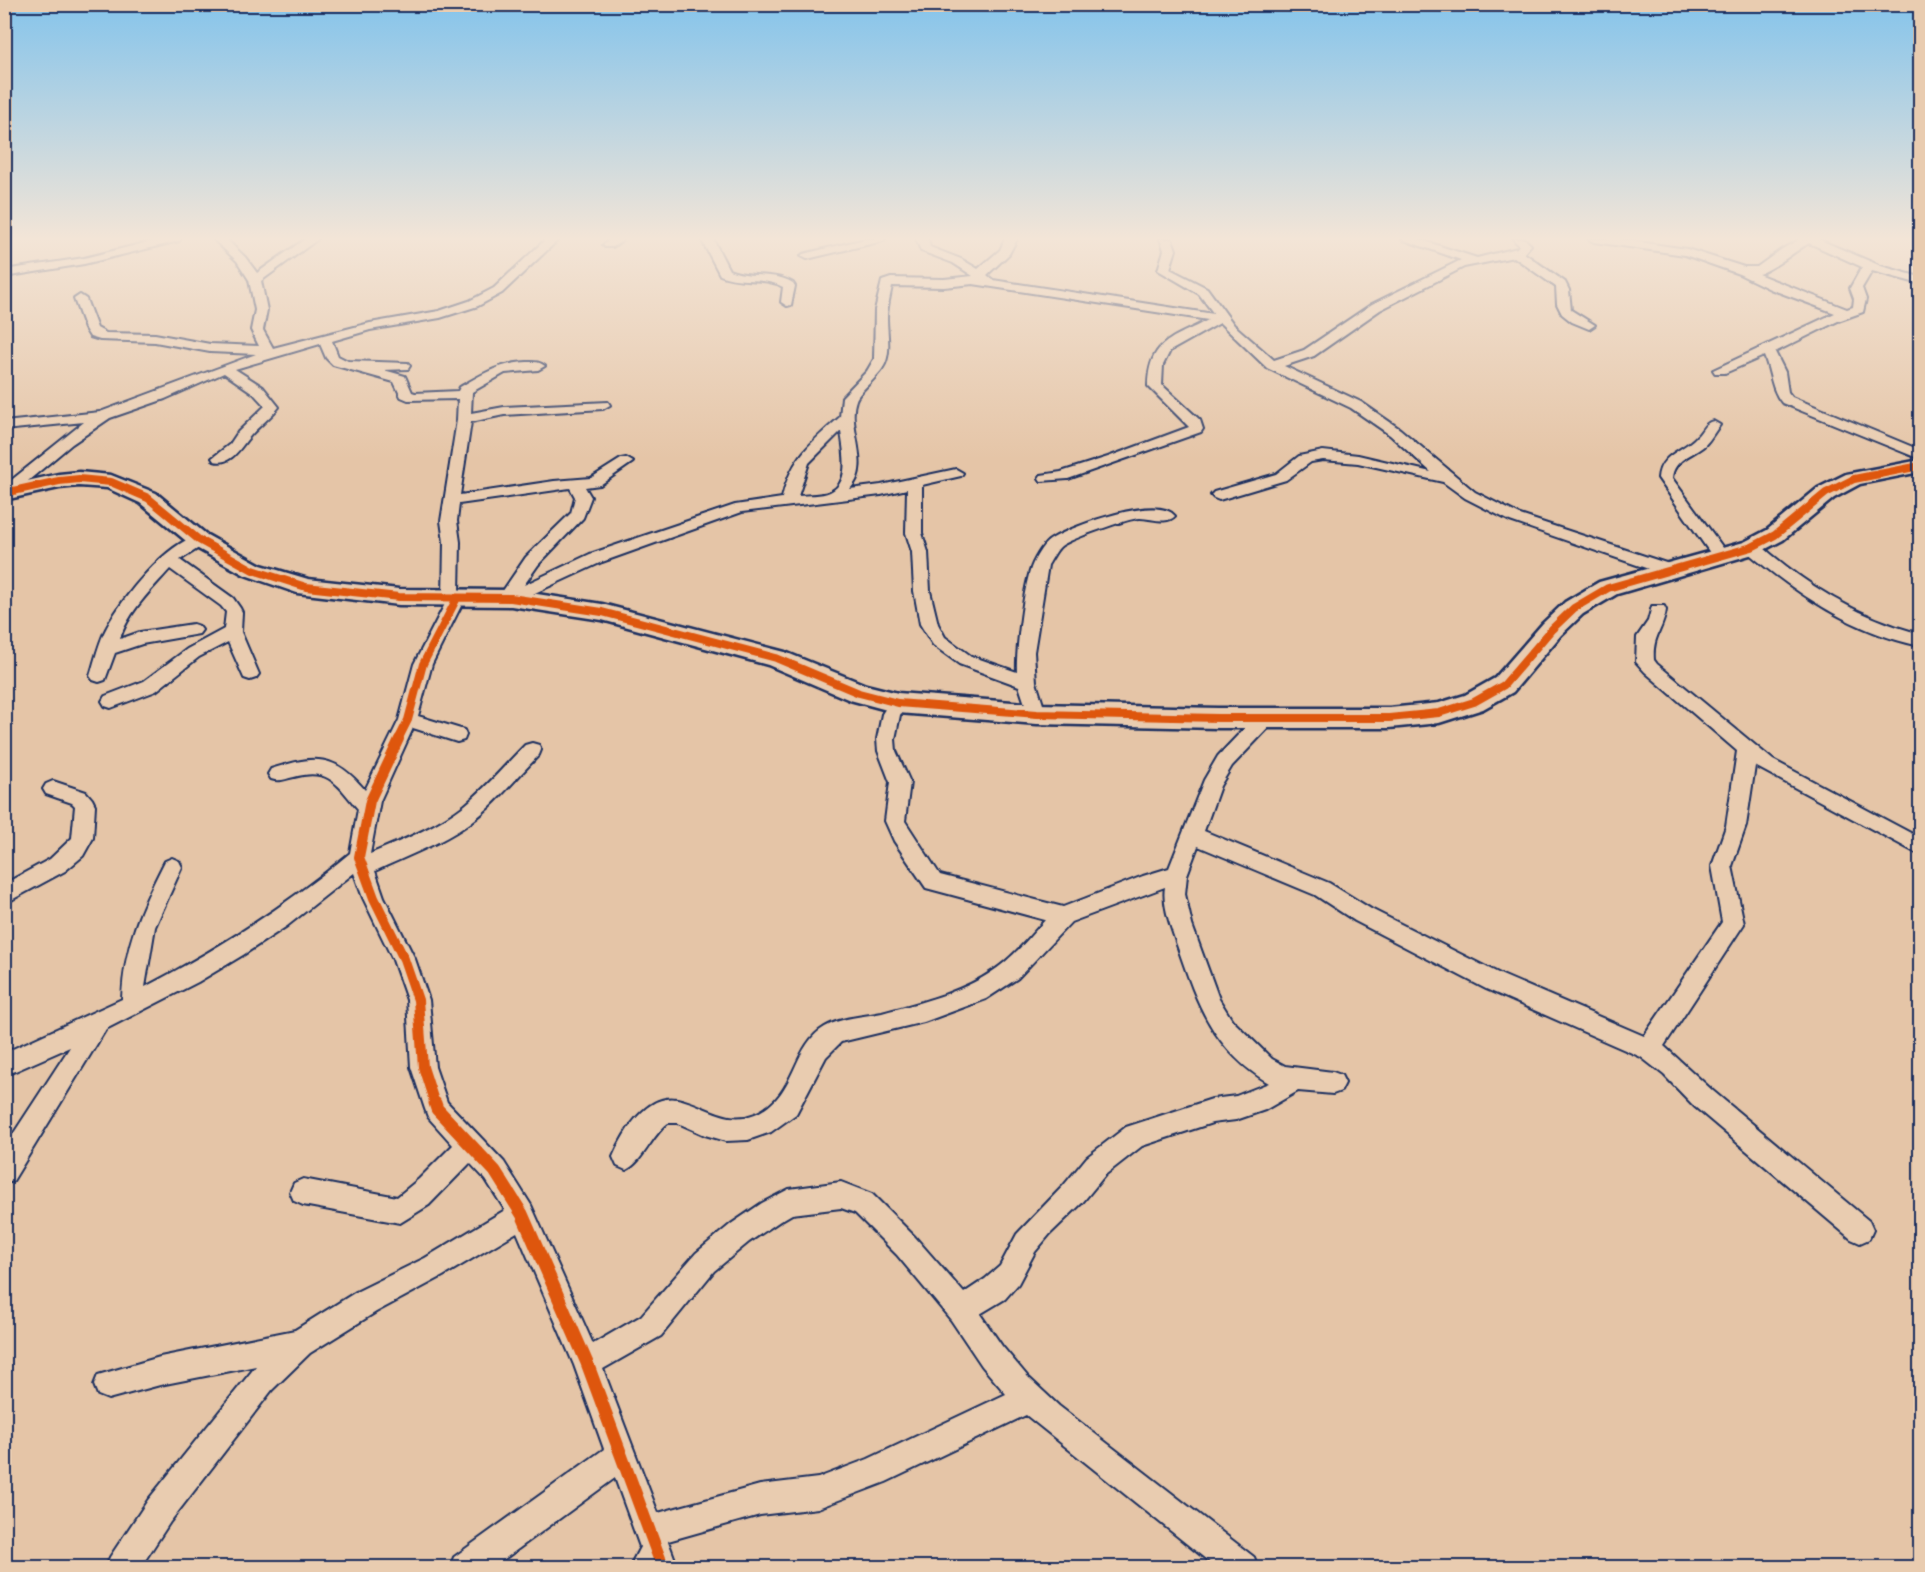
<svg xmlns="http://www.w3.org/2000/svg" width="1925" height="1572" viewBox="0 0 1925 1572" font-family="'Indie Flower',sans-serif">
<rect width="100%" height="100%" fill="#e5c5a7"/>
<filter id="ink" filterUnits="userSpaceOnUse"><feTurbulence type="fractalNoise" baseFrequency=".0167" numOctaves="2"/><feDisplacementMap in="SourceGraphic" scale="12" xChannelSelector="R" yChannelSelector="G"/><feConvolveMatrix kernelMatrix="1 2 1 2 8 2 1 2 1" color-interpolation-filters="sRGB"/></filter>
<g filter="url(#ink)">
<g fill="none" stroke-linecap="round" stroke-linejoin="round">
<defs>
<path id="street" d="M 161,239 L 181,239 L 179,241 L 84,264 L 4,277 L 4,270 L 84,258 Z
M 213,239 L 226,239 L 245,257 L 257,273 L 305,239 L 318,239 L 261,281 L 267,310 L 263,330 L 273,348 L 370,323 L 439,311 L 469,301 L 494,288 L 546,239 L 559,239 L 502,293 L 478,306 L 440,318 L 370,330 L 332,341 L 338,356 L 348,361 L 408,363 L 410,366 L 408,369 L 384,370 L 405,376 L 412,392 L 415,393 L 458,391 L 460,387 C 483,374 500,363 527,362 C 534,362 539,361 545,366 L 538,370 L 505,373 L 472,392 L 471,413 L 504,407 L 608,402 L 610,405 L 603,409 L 504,415 L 471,422 L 460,495 L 554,481 L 591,478 L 621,459 L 626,458 L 633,462 L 600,485 L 585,487 L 591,497 L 583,518 L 538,565 L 524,585 L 590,554 L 735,505 L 782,498 C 791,458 811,443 840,417 L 842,397 L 867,371 L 874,359 L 875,310 L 882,281 L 891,278 L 944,279 L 973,276 L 953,263 L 921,251 L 916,239 L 928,239 L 930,247 L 961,259 L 978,269 L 1000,250 L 1005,239 L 1017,239 L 1009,254 L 987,275 L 993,280 L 1214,314 L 1199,294 L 1158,270 L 1164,250 L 1160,239 L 1172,239 L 1176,250 L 1170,269 L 1207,288 L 1234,325 L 1274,360 L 1304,350 L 1372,304 L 1461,260 L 1401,239 L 1418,239 L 1477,258 L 1517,248 L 1519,245 L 1513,239 L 1525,239 L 1531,245 L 1524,253 L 1565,282 L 1569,290 L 1571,310 L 1595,325 L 1589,329 L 1572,322 L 1562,314 L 1557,304 L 1556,287 L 1514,257 L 1464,267 L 1380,310 L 1314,356 L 1284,366 L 1361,402 L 1400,429 L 1475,492 L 1520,515 L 1675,566 L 1677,570 L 1675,574 L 1663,574 L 1510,521 L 1465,498 L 1443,482 L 1358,463 L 1323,460 L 1311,462 L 1286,480 L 1219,500 L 1214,498 L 1211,495 L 1214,492 L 1276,474 L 1299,456 L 1323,451 L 1358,455 L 1431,472 L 1390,435 L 1351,408 L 1267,368 L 1220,323 L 1170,351 L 1163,365 L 1162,385 L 1200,420 L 1203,429 L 1201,432 L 1068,479 L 1041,481 L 1039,478 L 1041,475 L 1061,472 L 1108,457 L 1189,427 L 1148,386 C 1149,340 1173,339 1208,320 L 973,284 L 944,287 L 892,286 C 890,297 887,307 887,318 C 887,333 891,350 885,364 C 879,377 859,391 856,400 C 846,427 873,466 850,489 L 881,485 L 956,469 L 963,473 L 961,476 L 922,485 L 922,533 L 928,552 L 930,591 L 938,624 L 945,637 L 971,656 L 1017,672 C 1016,650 1024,582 1033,563 C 1037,555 1044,542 1053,538 C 1073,526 1158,494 1175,516 C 1167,525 1151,518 1140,518 C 1129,518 1070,539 1061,546 C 1056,550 1052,559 1048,565 L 1034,652 L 1036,682 L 1046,714 L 1044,719 L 1037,721 L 1030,719 L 1019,686 L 959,664 L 933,645 L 920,624 L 914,591 L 912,552 L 906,533 L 907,489 L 881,495 L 742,512 L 602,562 L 511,604 L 500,602 L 498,598 L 526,557 L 571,513 L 575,497 L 570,488 L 459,504 L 457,521 L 460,542 L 459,593 L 465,598 L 432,664 L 418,716 L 464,730 L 466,735 L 464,740 L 457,742 L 413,728 L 380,801 L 370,854 C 403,840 437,827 465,805 C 487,787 505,765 525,745 L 532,743 L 539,745 L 541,750 L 539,755 C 516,778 496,804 470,823 C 441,844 406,856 375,871 L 384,897 L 415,959 L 429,1000 L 435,1067 L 447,1102 L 504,1162 L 531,1205 L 593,1344 L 641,1316 L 696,1253 L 731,1224 L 762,1203 L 789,1189 L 841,1182 L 872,1194 L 915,1237 L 964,1293 L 985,1279 L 1000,1266 L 1017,1234 L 1064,1185 L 1087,1157 L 1126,1127 L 1212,1099 L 1236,1096 L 1269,1083 C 1212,1049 1197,1003 1177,945 C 1171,927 1162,905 1165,887 L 1071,922 L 1018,978 L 986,999 L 924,1022 L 841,1042 L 826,1057 L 796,1114 L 771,1132 L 748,1140 L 726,1141 L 705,1135 L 678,1123 L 668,1123 C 651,1136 643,1162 626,1170 L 617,1166 L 613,1157 C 623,1134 646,1093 677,1099 C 704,1104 726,1126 755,1114 C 797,1097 791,1047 825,1027 C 842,1017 863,1017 882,1013 C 919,1003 961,993 993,971 C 1013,958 1029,938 1045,920 L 926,888 L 894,841 L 885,821 L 890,782 L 878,751 L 877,739 L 882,714 L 892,698 L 898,696 L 904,698 L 907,703 L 900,715 L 895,739 L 896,751 L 910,782 L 905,821 L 940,875 L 1063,907 L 1143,876 L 1169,868 L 1204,780 L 1218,756 L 1260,712 L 1267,710 L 1274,712 L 1276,717 L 1274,722 L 1232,766 L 1220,786 L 1204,831 L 1329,883 L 1371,909 L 1502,975 L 1644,1036 L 1722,922 L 1712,866 L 1726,826 L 1737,751 L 1645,672 L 1636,662 L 1637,637 L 1648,621 L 1652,606 L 1664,606 L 1666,610 C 1663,631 1652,636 1654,660 L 1657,664 L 1773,760 L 1920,838 L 1920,855 L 1755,766 L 1746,826 L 1732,866 L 1744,924 L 1664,1046 L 1713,1091 L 1869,1221 L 1873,1230 L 1869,1239 L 1860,1243 L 1851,1239 L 1695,1107 L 1664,1075 L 1641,1057 L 1486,989 L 1355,921 L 1315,895 L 1198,846 L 1187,875 L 1185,894 L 1192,925 L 1219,999 L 1232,1020 L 1272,1059 L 1285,1066 L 1333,1072 L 1341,1075 L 1345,1083 L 1341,1091 L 1333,1094 L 1298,1091 L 1265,1110 L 1236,1120 L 1212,1123 L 1142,1146 L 1105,1175 L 1082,1203 L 1050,1234 L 1035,1252 L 1018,1284 L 1005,1299 L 980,1314 L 1002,1346 L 1028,1377 L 1059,1406 L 1254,1557 L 1258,1568 L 1217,1568 L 1026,1415 L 886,1482 L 818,1508 L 760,1515 L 668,1541 L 678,1568 L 629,1568 L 640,1547 L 615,1478 L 492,1568 L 450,1568 L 454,1557 L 604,1449 L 574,1365 L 517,1232 L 443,1276 L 376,1312 L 310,1353 L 272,1390 L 170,1522 L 140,1568 L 106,1568 L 110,1557 L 148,1500 L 256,1366 L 160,1385 L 108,1399 L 98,1395 L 94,1385 L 98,1375 L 160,1357 L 295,1330 L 356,1292 L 425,1258 L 505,1210 L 486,1180 L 470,1163 L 429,1205 L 400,1223 L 303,1205 L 294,1201 L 290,1192 L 294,1183 L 303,1179 L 397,1197 L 419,1179 L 453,1145 L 428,1117 L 425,1109 L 411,1067 L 407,1000 L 393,960 L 363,898 L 354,873 L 287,926 L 243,955 L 198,982 L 106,1029 L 13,1181 L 4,1184 L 4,1148 L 70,1047 L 4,1076 L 4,1053 L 122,999 C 124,945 141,908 165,861 L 172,858 L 179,861 L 182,867 L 155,927 L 145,987 C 218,949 286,906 350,853 L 358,809 C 338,785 329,767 294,777 C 285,779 280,782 271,779 L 268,774 L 271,769 C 315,755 334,753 365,790 L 399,720 L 414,664 L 446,602 L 443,598 L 444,542 L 441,521 L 457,420 L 458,399 L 408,400 L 401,397 L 394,382 L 333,365 L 326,358 L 320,344 L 235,369 L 263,387 L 279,407 C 271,417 260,425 251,435 C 241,446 232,466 214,461 L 212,458 L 230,444 L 238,432 L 265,406 L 253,393 L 224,373 L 165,399 L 110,418 L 72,444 L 10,496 L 4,497 L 4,486 L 84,422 L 4,430 L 4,422 L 100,412 L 256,354 L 210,352 L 155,342 L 100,340 L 90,337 L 85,329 L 74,299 L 80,295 L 86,299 L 97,328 L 106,333 L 155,334 L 210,344 L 259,346 L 251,330 L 255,310 L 249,280 L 237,261 ZM 841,431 C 843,449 852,482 830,492 C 822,496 807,495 798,496 L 809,463 ZM 841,1208 L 855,1213 L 897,1255 L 951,1320 L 982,1366 L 1006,1394 L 868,1459 L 818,1478 L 760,1485 L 658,1513 L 603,1369 L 661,1336 L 714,1271 L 749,1242 L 780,1221 L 792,1214 Z
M 610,239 L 624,239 L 613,247 L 605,247 L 603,245 Z
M 701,239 L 713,239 L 729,270 C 750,279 773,271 793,283 L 795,286 L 791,305 L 787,306 L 781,302 L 783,287 C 764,276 740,284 720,275 Z
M 865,239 L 885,239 L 883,241 L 807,259 L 801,256 L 803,254 Z
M 1588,239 L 1618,239 L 1687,249 L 1744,267 L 1757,267 L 1782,249 L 1800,239 L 1818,239 L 1881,266 L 1920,277 L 1920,284 L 1872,271 L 1862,288 L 1866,299 L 1863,312 L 1838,321 L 1775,352 L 1785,372 L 1788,392 L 1792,397 L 1920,450 L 1920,459 L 1782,403 C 1771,390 1771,372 1764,356 L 1725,373 L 1715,373 L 1713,370 L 1835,313 L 1770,289 L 1739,274 L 1685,255 L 1594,242 ZM 1809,243 L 1862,267 L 1850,288 L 1854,299 L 1853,307 L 1847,309 L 1758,274 C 1771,271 1795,251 1809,243 Z
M 1713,421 L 1720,425 C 1715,431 1711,439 1705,445 C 1693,456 1674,458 1672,478 L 1729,556 L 1721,561 L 1715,560 L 1658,478 C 1660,454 1682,452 1696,437 C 1703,431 1704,423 1713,421 Z
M 199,535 L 205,536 L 207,540 L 205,544 L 180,560 L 233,598 L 240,608 L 242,612 L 241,632 L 259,674 L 256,678 L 250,680 L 244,678 L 228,642 L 199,657 L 156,691 L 111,708 L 105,706 L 102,701 L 105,696 L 144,681 L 187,649 L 224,629 L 226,612 L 221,606 L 170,569 C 152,589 128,612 120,639 L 140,632 L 193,624 L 199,626 L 202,630 L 199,634 L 142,644 L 115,653 L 105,680 L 99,682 L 93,680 L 90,676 C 95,660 99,641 107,627 C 123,597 165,544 199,535 Z
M 1752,542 L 1758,543 C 1807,586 1857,617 1920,634 L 1920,646 C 1853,632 1798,595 1746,551 L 1744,547 Z
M 53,781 L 86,792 L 92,799 L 95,805 L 93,838 L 83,856 L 65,871 L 4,904 L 4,884 L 50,859 L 72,838 L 75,806 L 72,803 L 46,794 L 43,789 L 46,784 Z"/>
<path id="secondary" d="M 1920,460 L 1920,472 L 1860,484 L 1834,498 L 1783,540 L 1760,552 L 1617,594 L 1583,614 L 1561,635 L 1513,692 L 1483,709 L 1439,723 L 1389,728 L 1218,728 L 1037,724 L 898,713 L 850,700 L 768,665 L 602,620 L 511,606 L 399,605 L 297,593 L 245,575 L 191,545 L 140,503 L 107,488 L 79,486 L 59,488 L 4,500 L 4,486 L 59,474 L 79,472 L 111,475 L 156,493 L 207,535 L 261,565 L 308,579 L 399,589 L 511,590 L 602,604 L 785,652 L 866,685 L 898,693 L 1037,704 L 1218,708 L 1389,708 L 1439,703 L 1465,695 L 1495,678 L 1543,623 L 1565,602 L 1599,582 L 1744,542 L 1767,530 L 1818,488 L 1846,474 Z"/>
</defs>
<!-- street casing -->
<use href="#street" stroke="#1b2f5e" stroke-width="4"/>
<!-- secondary casing -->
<use href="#secondary" stroke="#1b2f5e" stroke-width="5"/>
<!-- street -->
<use href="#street" fill="#e9ccb0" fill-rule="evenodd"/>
<!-- secondary -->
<use href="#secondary" fill="#e9ccb0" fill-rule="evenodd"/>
<defs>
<path id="cycleway-far2" d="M 4,493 L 59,481 L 79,479 L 111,482 L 148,498 L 199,540 L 253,570 L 306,587 L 399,597 L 511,598 L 602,612 L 776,658 L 859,693 L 898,703 L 1037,714 L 1218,718 L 1389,718 L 1439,713 L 1474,702 L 1504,685 L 1552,629 L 1574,608 L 1608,588 L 1752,547 L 1775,535 L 1826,493 L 1854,479 L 1920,466
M 398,740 L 408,720 L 423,664 L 457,598"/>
<path id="cycleway-far1" d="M 399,739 L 370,801 L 359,857 L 374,898 L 404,959 L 418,1000 L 423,1067 L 435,1104"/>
<path id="cycleway" d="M 435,1103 L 437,1109 L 495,1171 L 522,1214 L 587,1363 L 663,1568"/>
</defs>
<!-- cycleway-far2 casing -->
<use href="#cycleway-far2" stroke="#e9ccb0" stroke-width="10"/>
<!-- cycleway-far1 casing -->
<use href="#cycleway-far1" stroke="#e9ccb0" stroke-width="14"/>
<!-- cycleway casing -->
<use href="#cycleway" stroke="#e9ccb0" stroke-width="16"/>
<!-- cycleway-far2 -->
<use href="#cycleway-far2" stroke="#de5710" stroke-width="8"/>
<!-- cycleway-far1 -->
<use href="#cycleway-far1" stroke="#de5710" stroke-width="10"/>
<!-- cycleway -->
<use href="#cycleway" stroke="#de5710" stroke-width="13"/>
</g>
</g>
<!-- sky -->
<linearGradient id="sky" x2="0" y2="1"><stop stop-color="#85c4eb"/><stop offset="0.52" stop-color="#f3e5d7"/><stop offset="1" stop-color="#f3e5d7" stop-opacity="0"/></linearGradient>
<rect width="1925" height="459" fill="url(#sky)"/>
<!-- margin -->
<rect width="1925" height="1572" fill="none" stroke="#e9ccb0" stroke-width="24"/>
<rect x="12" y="12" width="1901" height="1548" fill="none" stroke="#1b2f5e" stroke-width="2" filter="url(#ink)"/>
</svg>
